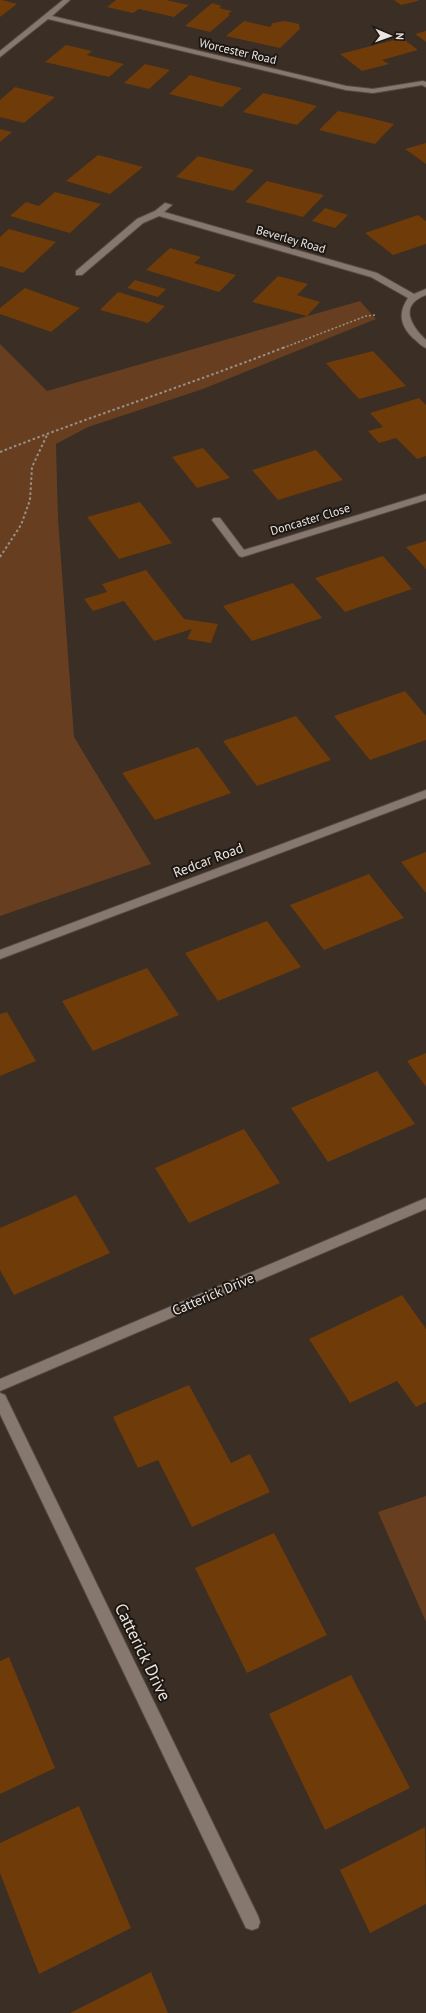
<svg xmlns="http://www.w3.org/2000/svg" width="426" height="2013" viewBox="0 0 426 2013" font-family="'PT Sans',sans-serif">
<rect width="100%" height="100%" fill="#3a2e25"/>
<!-- green -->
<path fill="#673f20" d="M 360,301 L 376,319 L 203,389 L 88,427 L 56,444 L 58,519 L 74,737 L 151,864 L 0,916 L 0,344 L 47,391 Z
M 426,1496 L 426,1622 L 378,1512 Z"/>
<!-- building -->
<path fill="#6f3b09" d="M 0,0 L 2,0 L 17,4 L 0,17 Z
M 116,0 L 166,0 L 189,5 L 174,17 L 139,9 L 133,13 L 107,7 Z
M 394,0 L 418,0 L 418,1 L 401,5 Z
M 212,3 L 222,6 L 219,8 L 232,11 L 228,14 L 230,15 L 210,32 L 185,26 Z
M 244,21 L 270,27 L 273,23 L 285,21 L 299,24 L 300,29 L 280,48 L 226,36 Z
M 426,31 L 426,42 L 415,34 Z
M 402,38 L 418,50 L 382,60 L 389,64 L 362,71 L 340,54 Z
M 66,45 L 92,51 L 87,55 L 124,64 L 109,77 L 45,62 Z
M 145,64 L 170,70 L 149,89 L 124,83 Z
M 190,75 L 216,82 L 242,88 L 222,107 L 169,94 Z
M 15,87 L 55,97 L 24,123 L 0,117 L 0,100 Z
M 263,93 L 290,99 L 317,106 L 297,125 L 243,112 Z
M 338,111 L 366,117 L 394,124 L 375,144 L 319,130 Z
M 0,129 L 12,132 L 0,142 Z
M 426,143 L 426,164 L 405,149 Z
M 98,155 L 143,167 L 110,194 L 66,181 Z
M 198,156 L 254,170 L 233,191 L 176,177 Z
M 267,181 L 295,188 L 324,195 L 303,217 L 245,202 Z
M 55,192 L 101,204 L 70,233 L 10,216 L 26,202 L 39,206 Z
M 325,208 L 348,215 L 335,228 L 312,221 Z
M 418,215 L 426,221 L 426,244 L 393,255 L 365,233 Z
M 9,229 L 56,242 L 23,273 L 0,266 L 0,237 Z
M 170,248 L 201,257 L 194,263 L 236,275 L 219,292 L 146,270 Z
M 278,276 L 308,284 L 297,295 L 320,302 L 307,316 L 252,302 Z
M 135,280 L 166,289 L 158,297 L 127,288 Z
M 25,288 L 52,298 L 80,308 L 51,332 L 0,314 L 0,308 Z
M 118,292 L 165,306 L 148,323 L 100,310 Z
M 373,351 L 406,386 L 359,399 L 326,363 Z
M 419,398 L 426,405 L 426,456 L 417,459 L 396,438 L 379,443 L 368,431 L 383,427 L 370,413 Z
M 203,448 L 230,478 L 197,488 L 172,457 Z
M 316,450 L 343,480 L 278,500 L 252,470 Z
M 140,502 L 172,543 L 119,559 L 87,517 Z
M 426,541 L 426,569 L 406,547 Z
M 383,556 L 412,589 L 345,612 L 315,578 Z
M 146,570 L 184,619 L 218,624 L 211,643 L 187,639 L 192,629 L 154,641 L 124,601 L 93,611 L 84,599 L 107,592 L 102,584 Z
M 293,583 L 322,618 L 252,641 L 223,606 Z
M 405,691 L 426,716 L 426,740 L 370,760 L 334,716 Z
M 296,716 L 331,760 L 257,786 L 223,741 Z
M 198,747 L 231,793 L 155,820 L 122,773 Z
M 426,852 L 426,893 L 401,862 Z
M 369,874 L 404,918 L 324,950 L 290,905 Z
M 267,921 L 301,967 L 218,1001 L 185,953 Z
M 147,968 L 179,1015 L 93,1051 L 62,1001 Z
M 7,1012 L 36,1061 L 0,1076 L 0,1014 Z
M 426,1053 L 426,1087 L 407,1061 Z
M 377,1071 L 415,1124 L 328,1162 L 291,1108 Z
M 244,1129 L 280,1183 L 189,1223 L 155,1168 Z
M 76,1195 L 110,1253 L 14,1295 L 0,1270 L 0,1228 Z
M 402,1295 L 426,1329 L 426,1402 L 416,1407 L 397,1381 L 350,1403 L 309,1339 Z
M 189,1385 L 231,1463 L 250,1454 L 270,1492 L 192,1527 L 158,1460 L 138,1468 L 113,1417 Z
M 274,1533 L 327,1635 L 247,1673 L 195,1568 Z
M 9,1657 L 55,1768 L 0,1794 L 0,1661 Z
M 351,1675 L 410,1788 L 325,1830 L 269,1714 Z
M 79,1806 L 131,1928 L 39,1974 L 0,1873 L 0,1843 Z
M 425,1827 L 426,1904 L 370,1933 L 340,1870 Z
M 151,1972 L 168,2013 L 70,2013 Z"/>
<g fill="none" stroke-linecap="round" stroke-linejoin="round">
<defs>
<path id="minor" d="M 63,0 L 70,0 L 52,16 L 346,86 L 373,89 L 423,81 L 426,82 L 426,87 L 422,85 L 373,93 L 346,90 L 48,19 L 0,57 L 0,51 Z
M 165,203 L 172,205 L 164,212 L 377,273 L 414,294 L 426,289 L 426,295 C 399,305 410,325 426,340 L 426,348 C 421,346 417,341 413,338 C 400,325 398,313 408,298 L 371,277 L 159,216 L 143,223 L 82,275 L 76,275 L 76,271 L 137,219 L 155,211 Z
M 426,494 L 426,500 L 242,557 L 239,556 L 212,520 L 214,518 L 220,518 L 244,550 Z
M 426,790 L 426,798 L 0,959 L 0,950 Z
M 426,1198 L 426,1209 L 0,1391 L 0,1379 Z
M 0,1393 L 5,1395 L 258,1916 L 260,1922 L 258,1928 L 252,1930 L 246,1928 L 0,1414 Z"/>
</defs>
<!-- minor casing -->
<use href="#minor" stroke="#564c44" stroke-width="2"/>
<!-- path-far1 -->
<path stroke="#9a9089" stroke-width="1.5" stroke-dasharray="2 2" stroke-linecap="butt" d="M 283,348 L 366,316 L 375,315"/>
<!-- path -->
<path stroke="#9a9089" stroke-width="2" stroke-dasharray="2.5 2.5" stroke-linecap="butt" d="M 0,452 C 94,415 191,384 285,347
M 0,557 L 21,525 L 30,500 L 32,467 L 48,433"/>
<!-- minor -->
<use href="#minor" fill="#86786f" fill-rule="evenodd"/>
</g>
<g text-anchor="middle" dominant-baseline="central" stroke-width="4" stroke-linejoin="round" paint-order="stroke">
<!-- far-street labels -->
<g font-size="12" fill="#ece4df" stroke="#1d1713">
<text transform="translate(238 51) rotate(13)">Worcester Road</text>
<text transform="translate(291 239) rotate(16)">Beverley Road</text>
<text transform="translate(310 519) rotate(-17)">Doncaster Close</text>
</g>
<!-- street labels -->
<g font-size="14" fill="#ece4df" stroke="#1d1713">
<text transform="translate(208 860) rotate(-21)">Redcar Road</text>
<text transform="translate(213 1294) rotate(-23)">Catterick Drive</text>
</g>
<!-- near-street labels -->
<g font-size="17" fill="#ece4df" stroke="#1d1713">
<text transform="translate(143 1652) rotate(64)">Catterick Drive</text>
</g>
</g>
<!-- north arrow -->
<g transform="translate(390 36) rotate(92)" stroke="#1d1713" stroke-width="3" paint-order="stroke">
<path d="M0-3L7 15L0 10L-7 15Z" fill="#ece4df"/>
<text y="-6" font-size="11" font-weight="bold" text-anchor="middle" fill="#ece4df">N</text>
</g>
</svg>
